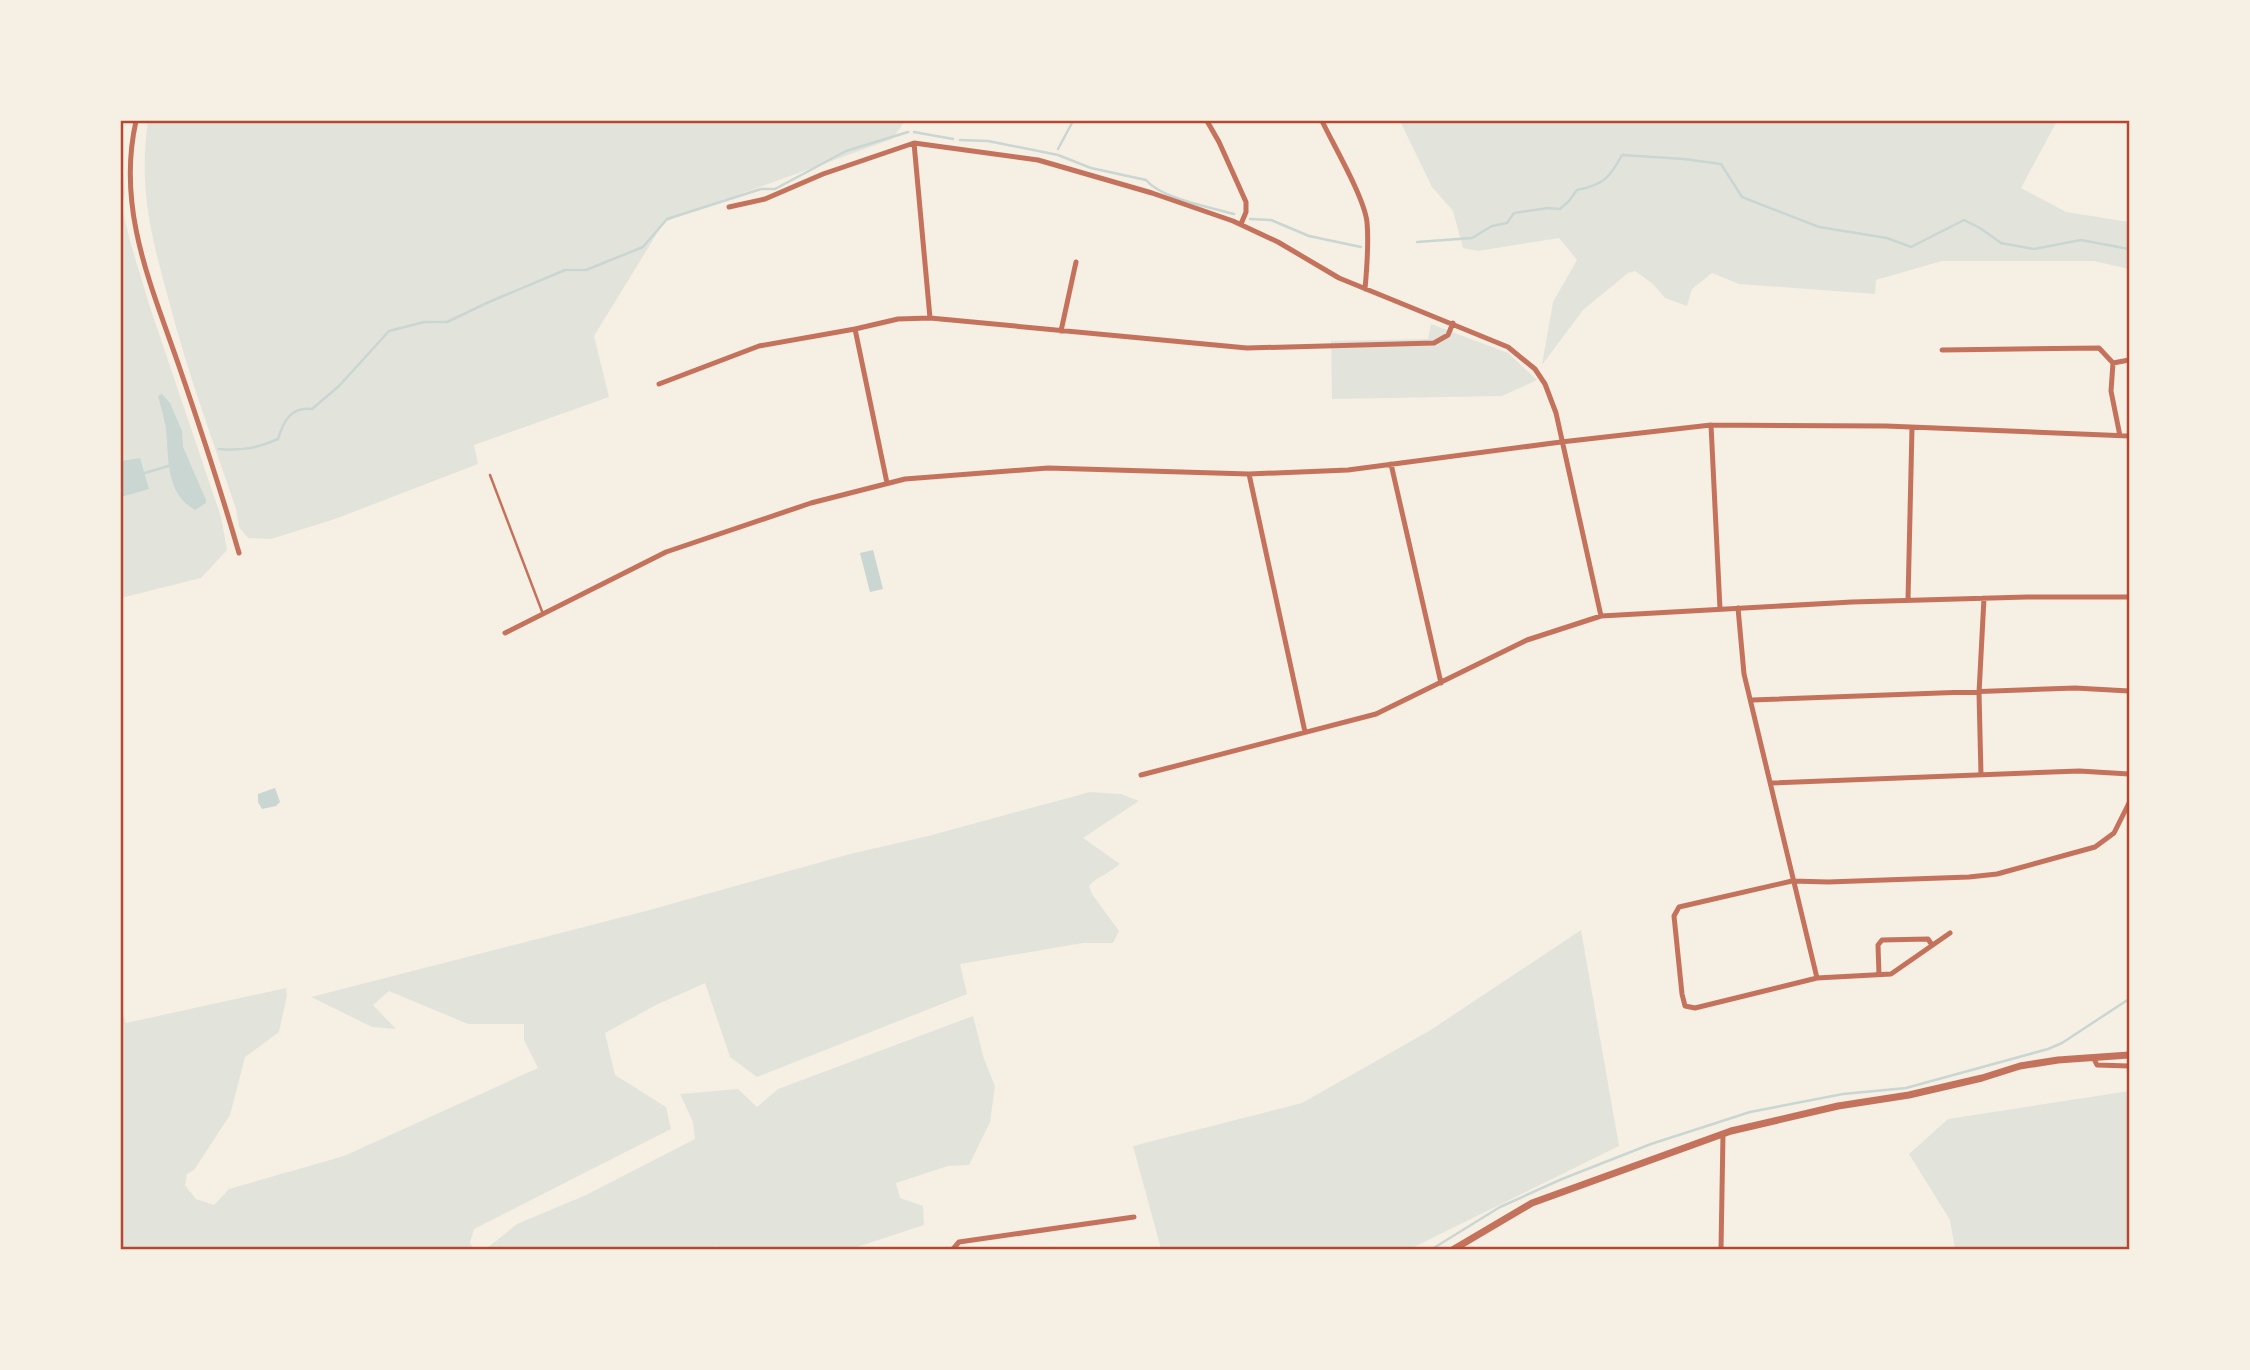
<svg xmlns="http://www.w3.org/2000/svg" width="2250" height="1370" viewBox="0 0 2250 1370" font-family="Cabin,sans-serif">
<rect width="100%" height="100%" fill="#f6efe4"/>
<!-- green -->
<path fill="#e2e4dc" d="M 148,121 L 905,121 L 892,139 L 664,222 L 594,336 L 609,397 L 474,445 L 478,464 L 335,519 L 271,539 L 248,538 L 239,527 L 236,509 C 213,441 188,374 170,305 C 152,239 138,190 148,121 Z
M 1400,121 L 2057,121 L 2021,188 L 2066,212 L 2129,222 L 2129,269 L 2094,261 L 1942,261 L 1876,280 L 1875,294 L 1739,284 L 1712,273 L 1692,289 L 1687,306 L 1665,298 L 1653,284 L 1635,271 L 1628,273 L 1583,310 L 1542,365 L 1553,302 L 1577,260 L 1559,238 L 1478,251 L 1463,248 L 1453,211 L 1432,187 Z
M 121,159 L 125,193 L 122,207 L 130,241 L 149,304 L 221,517 L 227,550 L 201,578 L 121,598 Z
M 1431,324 L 1508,353 L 1537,380 L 1502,396 L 1332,399 L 1331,341 L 1428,339 Z
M 1090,792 L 1121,794 L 1139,801 L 1083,838 L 1120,864 C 1110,873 1098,876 1089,886 L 1092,894 L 1119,931 L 1113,943 L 1083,943 L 960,964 L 967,994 L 757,1077 L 730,1057 L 705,983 L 656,1005 L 605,1033 L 615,1075 L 666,1107 L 671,1129 L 474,1229 L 470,1243 L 473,1249 L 121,1249 L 121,1007 L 126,1023 L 286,988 L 287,995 L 279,1032 L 245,1057 L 230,1115 L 194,1170 L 187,1174 L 185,1185 L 196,1199 L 214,1205 L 229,1189 L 344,1156 L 538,1068 L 524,1040 L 524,1024 L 468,1024 L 389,991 L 373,1005 L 396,1029 L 372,1027 L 311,997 L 646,911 L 850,854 L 928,836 Z
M 1581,930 L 1619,1146 L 1410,1249 L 1161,1249 L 1133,1146 L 1302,1103 L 1429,1031 Z
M 973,1016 L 984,1059 L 995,1086 L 990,1122 L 969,1165 L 948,1166 L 896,1183 L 900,1198 L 923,1206 L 924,1225 L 851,1249 L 720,1249 L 718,1246 L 705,1249 L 486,1249 L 517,1224 L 586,1195 L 695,1139 L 693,1122 L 680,1094 L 738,1089 L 757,1107 L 778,1089 Z
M 2129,1091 L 2129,1249 L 1955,1249 L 1950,1220 L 1909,1154 L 1948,1119 Z"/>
<!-- water -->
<path fill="#c9d6d2" d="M 162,394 L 170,403 L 182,431 L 183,447 L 206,500 L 206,503 L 195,510 C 165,493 169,458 166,429 C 164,418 161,407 158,396 Z
M 140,458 L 149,489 L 121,497 L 121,461 Z
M 873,550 L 883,589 L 870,592 L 860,553 Z
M 275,788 L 280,802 L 276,806 L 262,809 L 258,802 L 258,794 Z"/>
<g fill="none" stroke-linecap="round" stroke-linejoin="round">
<!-- stream -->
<path stroke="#c9d6d2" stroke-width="2.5" d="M 914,132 L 953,139
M 960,140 L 988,141 L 1058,155 L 1091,168 L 1146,180 C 1162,199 1210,207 1234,214
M 1058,149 L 1073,121
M 1250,219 L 1271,220 L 1309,236 L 1361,247
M 1417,242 L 1472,238 L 1492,226 L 1507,223 L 1514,213 L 1548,208 L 1560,209 L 1569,201 L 1577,190 C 1604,185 1610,177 1622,155 L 1684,159 L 1721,164 L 1742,197 L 1819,227 L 1887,238 L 1911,247 L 1964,220 L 1980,228 L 2001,243 L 2034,249 L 2081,240 L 2129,249
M 219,449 C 241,451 258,448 278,439 C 283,422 291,406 312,409 L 339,386 L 389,331 L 424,322 L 447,322 L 489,302 L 565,270 L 586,270 L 643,247 L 667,219 L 761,189 L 775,189 L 846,151 L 908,132
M 141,474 L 172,465
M 1432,1249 L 1500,1207 L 1562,1179 L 1651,1144 L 1750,1112 L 1843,1094 L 1906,1088 L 2048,1049 L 2062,1043 L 2129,999"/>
<!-- service -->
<path stroke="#c5725c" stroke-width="2.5" d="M 490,475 L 543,614"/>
<!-- minor -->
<path stroke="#c5725c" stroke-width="5" d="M 136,121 C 116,210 152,287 180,369 C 201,430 221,491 239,553
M 1207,121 L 1219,142 L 1246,202 L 1246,212 L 1241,224
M 1322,121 C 1334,146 1364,197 1367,222 C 1369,244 1367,267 1365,289
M 729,207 L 765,199 L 823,174 L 914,143
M 930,318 L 914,143 L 1038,160 L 1152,193 L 1233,221 L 1278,242 L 1339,278 L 1508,347 L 1535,369 L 1545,384 L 1556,413 L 1601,616
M 855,329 L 898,319 L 930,318 L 1247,348 L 1434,343 L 1448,335 L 1453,323
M 1061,331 L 1076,262
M 1942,350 L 2099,348 L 2113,363 L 2111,391 L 2120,436
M 2113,363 L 2129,360
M 659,384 L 759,346 L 855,329 L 887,483
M 1711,425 L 1720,609
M 1391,464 L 1441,683
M 1249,474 L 1305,732
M 1908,600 L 1912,428
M 1738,608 L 1744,674 L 1817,978
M 505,633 L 666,552 L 811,503 L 905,479 L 1048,468 L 1249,474 L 1348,470 L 1561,442 L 1711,425 L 1886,426 L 2129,436
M 1752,700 L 2075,688 L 2129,691
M 1141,775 L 1376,714 L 1527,640 L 1601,616 L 1852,602 L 2027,597 L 2129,597
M 1981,775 L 1979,693 L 1984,598
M 1771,783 L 2079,771 L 2129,774
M 1950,933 L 1891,974 L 1817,978 L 1695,1008 L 1685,1006 L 1682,994 L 1674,916 L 1679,907 L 1792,881 L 1828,882 L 1969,877 L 1997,874 L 2095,847 L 2114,833 L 2129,803
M 1879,975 L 1878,945 L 1882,940 L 1928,939 L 1932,945
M 2093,1057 L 2097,1065 L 2129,1066
M 953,1249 L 959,1242 L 1134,1217
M 1721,1249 L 1723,1134"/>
<!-- tertiary -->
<path stroke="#c5725c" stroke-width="7" d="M 1454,1249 L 1532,1203 L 1731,1131 L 1838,1106 L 1909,1095 L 1982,1078 L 2020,1066 L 2058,1060 L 2129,1055"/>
</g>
<!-- border -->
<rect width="2250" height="1370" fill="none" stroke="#f6efe4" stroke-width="245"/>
<rect x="122" y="122" width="2006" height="1126" fill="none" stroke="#b5482f" stroke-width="2.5"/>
</svg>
